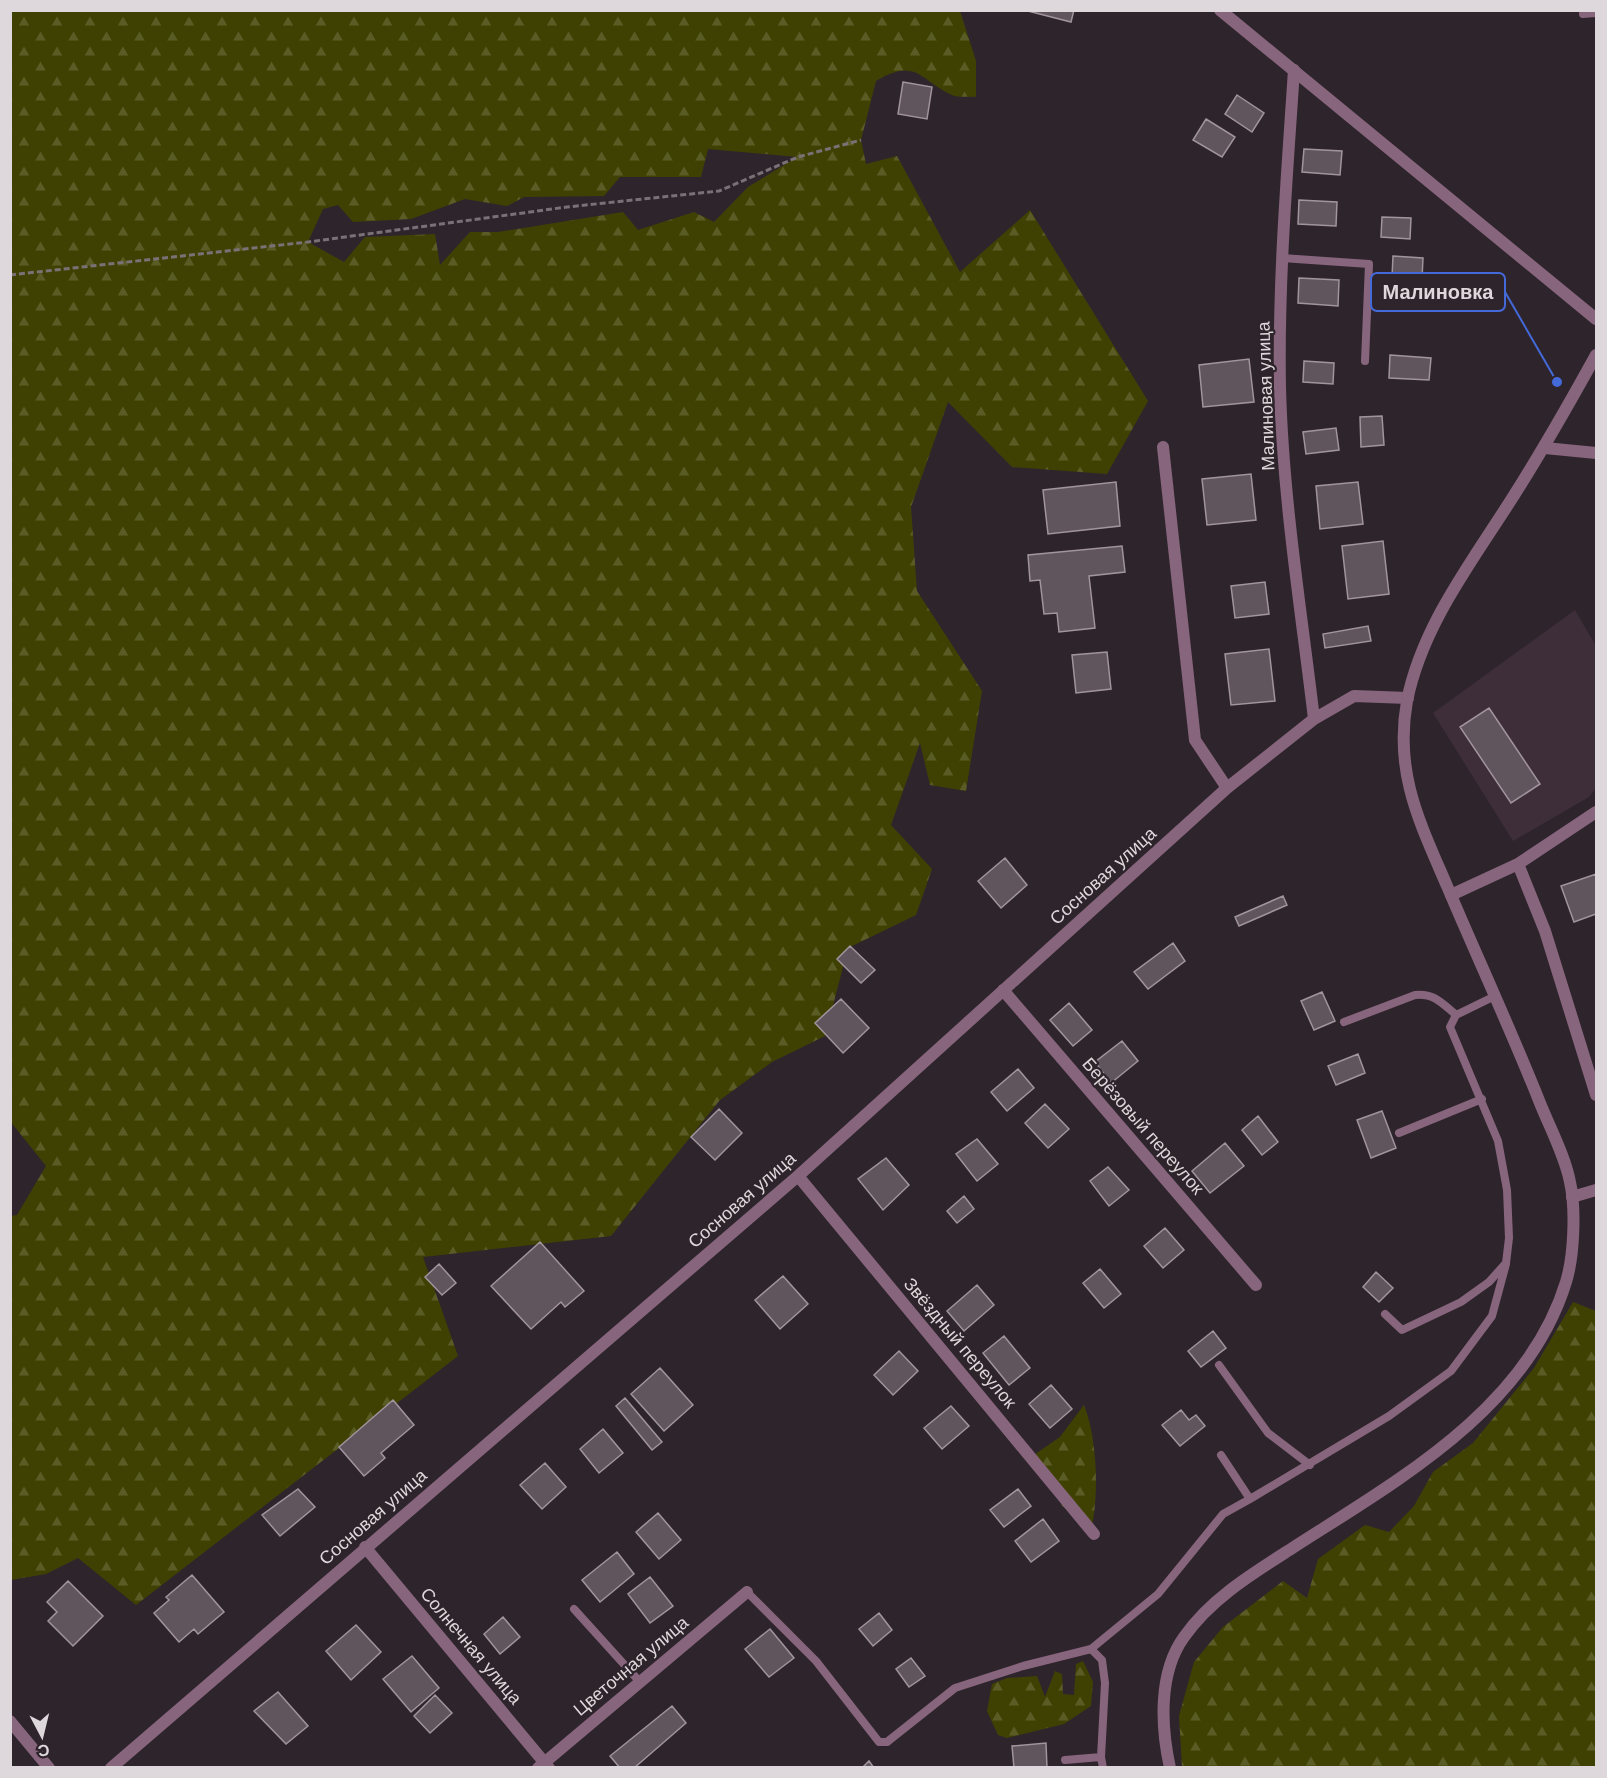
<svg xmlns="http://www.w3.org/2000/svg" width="1607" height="1778" viewBox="0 0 1607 1778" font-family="Arial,sans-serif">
<defs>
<pattern id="forest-firs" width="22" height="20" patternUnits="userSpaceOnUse" patternTransform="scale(1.5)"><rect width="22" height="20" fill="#3f4102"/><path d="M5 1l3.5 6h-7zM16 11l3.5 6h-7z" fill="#5a5c26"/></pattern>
</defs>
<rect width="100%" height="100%" fill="#2e242b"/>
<!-- built -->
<path fill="#3e2e39" d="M 1575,610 L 1596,646 L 1596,788 L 1589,797 L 1513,841 L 1433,713 Z"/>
<!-- forest -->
<path fill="url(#forest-firs)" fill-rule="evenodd" d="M 11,11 L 960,11 L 976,61 L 976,97 C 969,96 959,98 952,95 C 919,80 917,57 876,81 L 861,140 L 866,164 L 897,156 L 960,272 L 1030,210 L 1148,401 L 1107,474 L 1012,467 L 948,402 L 911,507 L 917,591 L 982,691 L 966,791 L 930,785 L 920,743 L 891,825 L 932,869 L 916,915 L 848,948 L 825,1036 L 772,1062 L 720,1100 L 611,1236 L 423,1257 L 458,1356 L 136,1605 L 78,1558 L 46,1574 L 11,1580 L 11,1216 L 17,1215 L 46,1166 L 10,1121 ZM 708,149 L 797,157 L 748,187 L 714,222 L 694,212 L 638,230 L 623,212 L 498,232 L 470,232 L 440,265 L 435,234 L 365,237 L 344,262 L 308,242 L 323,209 L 338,205 L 353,222 L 411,219 L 465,199 L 507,206 L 524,197 L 604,196 L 620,177 L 701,177 Z
M 1573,1302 L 1596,1311 L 1596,1767 L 1182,1767 L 1179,1716 L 1194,1662 L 1223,1627 L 1283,1581 L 1307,1598 L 1318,1559 L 1365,1525 L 1389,1532 L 1414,1506 L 1433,1472 L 1473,1443 L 1534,1368 Z
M 1084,1405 C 1097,1438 1099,1491 1092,1526 L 1062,1506 L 1051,1478 L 1031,1457 L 1060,1437 Z
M 1083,1661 L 1093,1682 L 1091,1706 L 1064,1724 L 1007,1738 L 998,1735 L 987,1711 L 992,1684 L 1007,1678 L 1037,1676 L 1045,1697 L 1055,1671 L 1062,1674 L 1063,1694 L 1074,1695 L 1076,1664 Z"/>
<!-- building -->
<path fill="#61555d" stroke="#a1949d" stroke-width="1.5" d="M 1024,10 L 1074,10 L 1071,22 Z
M 903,82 L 932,87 L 927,119 L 898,114 Z
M 1237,95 L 1264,113 L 1252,132 L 1225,114 Z
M 1206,119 L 1235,137 L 1222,157 L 1193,140 Z
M 1304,149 L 1342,151 L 1340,175 L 1302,172 Z
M 1299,200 L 1337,202 L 1336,226 L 1298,224 Z
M 1382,217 L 1411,218 L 1410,239 L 1381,237 Z
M 1393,256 L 1423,258 L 1422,279 L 1392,277 Z
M 1299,278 L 1339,280 L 1338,306 L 1298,303 Z
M 1390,355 L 1431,358 L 1429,380 L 1389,378 Z
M 1249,359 L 1254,402 L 1203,407 L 1199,365 Z
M 1304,361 L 1334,363 L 1333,384 L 1303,382 Z
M 1382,416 L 1384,445 L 1361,447 L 1360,417 Z
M 1336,428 L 1339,450 L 1306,454 L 1303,432 Z
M 1251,474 L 1256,520 L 1207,525 L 1202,479 Z
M 1116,482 L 1120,526 L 1048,534 L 1043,490 Z
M 1358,482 L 1363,524 L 1320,529 L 1316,486 Z
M 1383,541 L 1389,594 L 1348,599 L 1342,546 Z
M 1122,546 L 1125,572 L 1089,576 L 1095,628 L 1059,632 L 1057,613 L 1044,614 L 1040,580 L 1030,581 L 1028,555 Z
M 1265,582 L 1269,614 L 1235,618 L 1231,586 Z
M 1368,626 L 1371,641 L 1325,648 L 1323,634 Z
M 1269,649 L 1275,701 L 1231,705 L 1225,654 Z
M 1107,652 L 1111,689 L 1076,693 L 1072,655 Z
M 1489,708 L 1540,784 L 1511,803 L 1460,727 Z
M 1005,858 L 1027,885 L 1001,908 L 978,881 Z
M 1596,874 L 1596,914 L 1574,922 L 1561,886 Z
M 1283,896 L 1287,905 L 1239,926 L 1235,917 Z
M 1173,943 L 1185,961 L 1148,989 L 1134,972 Z
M 850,946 L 875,970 L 861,983 L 837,959 Z
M 1322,992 L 1335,1021 L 1314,1030 L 1301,1001 Z
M 841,999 L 869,1028 L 843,1053 L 815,1023 Z
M 1069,1003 L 1092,1030 L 1073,1046 L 1050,1020 Z
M 1122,1041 L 1138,1061 L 1111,1083 L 1095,1062 Z
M 1358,1054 L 1365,1073 L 1336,1085 L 1328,1066 Z
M 1018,1069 L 1034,1088 L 1007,1111 L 991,1092 Z
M 1045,1104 L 1069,1129 L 1048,1148 L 1025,1123 Z
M 719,1109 L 742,1133 L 715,1160 L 691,1137 Z
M 1382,1111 L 1396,1148 L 1371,1158 L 1357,1120 Z
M 1258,1116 L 1278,1142 L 1262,1155 L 1242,1130 Z
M 977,1139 L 998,1164 L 977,1181 L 956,1154 Z
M 1225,1143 L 1244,1166 L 1210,1193 L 1192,1171 Z
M 886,1158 L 909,1185 L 883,1210 L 858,1179 Z
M 1108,1167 L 1129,1190 L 1109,1206 L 1090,1181 Z
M 964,1196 L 974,1209 L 957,1223 L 947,1211 Z
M 1165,1228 L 1184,1250 L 1163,1268 L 1144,1246 Z
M 540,1242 L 584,1291 L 565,1307 L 561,1302 L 531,1329 L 491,1286 Z
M 439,1264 L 456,1283 L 442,1295 L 425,1277 Z
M 1100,1269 L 1121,1294 L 1104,1308 L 1083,1283 Z
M 1376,1272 L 1393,1288 L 1379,1302 L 1363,1287 Z
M 783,1276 L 808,1304 L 780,1329 L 755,1300 Z
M 977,1285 L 994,1305 L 964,1331 L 947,1311 Z
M 1213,1331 L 1226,1348 L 1201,1367 L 1188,1351 Z
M 1004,1336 L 1030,1368 L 1009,1385 L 983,1353 Z
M 899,1351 L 918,1371 L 893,1395 L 874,1375 Z
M 660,1368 L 693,1405 L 664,1431 L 631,1394 Z
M 1051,1385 L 1072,1409 L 1050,1428 L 1029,1404 Z
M 625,1398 L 662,1442 L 652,1450 L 616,1406 Z
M 393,1400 L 414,1425 L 381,1453 L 385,1458 L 364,1476 L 339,1447 Z
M 951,1406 L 969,1426 L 942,1449 L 924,1428 Z
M 1181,1410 L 1189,1420 L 1196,1415 L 1205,1426 L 1180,1446 L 1162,1425 Z
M 603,1429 L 623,1453 L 599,1473 L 580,1449 Z
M 545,1463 L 566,1487 L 542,1509 L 520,1485 Z
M 298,1489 L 315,1507 L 280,1536 L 262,1515 Z
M 1018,1489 L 1031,1506 L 1004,1527 L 990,1510 Z
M 658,1513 L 681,1540 L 659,1559 L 636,1532 Z
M 1043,1519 L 1059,1541 L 1031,1562 L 1015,1541 Z
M 617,1552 L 634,1574 L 600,1602 L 582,1580 Z
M 192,1575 L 224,1612 L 198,1634 L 194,1629 L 179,1642 L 154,1613 L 169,1600 L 166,1597 Z
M 650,1577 L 673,1606 L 650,1623 L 628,1594 Z
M 68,1581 L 103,1616 L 73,1646 L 48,1621 L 57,1612 L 47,1602 Z
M 879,1613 L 892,1630 L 873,1646 L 859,1629 Z
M 503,1617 L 520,1637 L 500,1654 L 484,1634 Z
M 356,1625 L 381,1652 L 351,1680 L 326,1651 Z
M 770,1629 L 794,1658 L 769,1677 L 745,1649 Z
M 412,1656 L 439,1688 L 411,1712 L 383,1679 Z
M 911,1658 L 925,1676 L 909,1687 L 896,1669 Z
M 278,1692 L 308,1726 L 286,1744 L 254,1711 Z
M 435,1695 L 452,1713 L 430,1733 L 414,1716 Z
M 672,1706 L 686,1723 L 634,1768 L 620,1768 L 610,1756 Z
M 1046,1743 L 1047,1768 L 1014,1768 L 1012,1746 Z
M 869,1761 L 874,1768 L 862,1768 Z"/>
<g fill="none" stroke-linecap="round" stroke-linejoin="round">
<!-- path -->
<path stroke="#7a7177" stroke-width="3" stroke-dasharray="6 3" stroke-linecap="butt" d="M 10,275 L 308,242 L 567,207 L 719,191 L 798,157 L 861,140"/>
<!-- service -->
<path stroke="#87657d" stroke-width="8" d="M 1583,14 L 1596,13
M 1282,258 L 1369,264 L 1365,361
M 1344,1022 L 1415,995 C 1434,993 1442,1003 1456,1015
M 1399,1133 L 1482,1099
M 1385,1314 L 1402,1330 L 1461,1302 L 1489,1282 L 1506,1263 L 1509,1238 L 1507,1190 L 1498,1141 L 1450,1027 L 1456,1015 L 1495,996
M 1219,1365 L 1268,1433 L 1310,1465
M 1221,1455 L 1250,1499 L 1389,1416 L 1451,1371 L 1492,1316 L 1506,1264
M 747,1592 L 816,1661 L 879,1742 L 887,1742 L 955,1688 L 1023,1666 L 1091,1649 L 1158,1594 L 1223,1514 L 1250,1499
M 574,1609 L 640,1682
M 1091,1649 L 1102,1660 L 1105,1683 L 1101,1757
M 1065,1760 L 1101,1757 L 1103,1768"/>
<!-- minor -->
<path stroke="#87657d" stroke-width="12" d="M 1294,70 C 1287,176 1278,282 1280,388 C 1283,499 1301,609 1314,719
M 1163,447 L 1195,740 L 1227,788
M 1545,448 L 1596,453
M 1518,864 L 1545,931 L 1596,1095
M 1451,895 L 1518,864 L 1596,812
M 1003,990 L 1256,1285
M 798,1176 L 1094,1534
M 1572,1197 L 1596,1190
M 365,1547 L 549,1768
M 10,1721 L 49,1768
M 111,1768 L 798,1176 L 1227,788 L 1314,719 L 1354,696 L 1408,698
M 538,1768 L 747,1592"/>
<!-- tertiary -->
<path stroke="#87657d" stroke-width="12" d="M 1220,10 L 1596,319
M 1170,1768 C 1161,1727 1158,1673 1184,1637 C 1211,1598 1255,1572 1294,1547 C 1398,1480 1527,1409 1566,1282 C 1574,1256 1576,1209 1570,1182 C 1565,1156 1550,1128 1540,1103 C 1511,1030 1478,959 1447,886 C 1420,823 1394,773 1407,701 C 1422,626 1471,563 1511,500 C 1541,453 1569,404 1596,355"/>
</g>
<g text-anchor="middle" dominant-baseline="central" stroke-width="4.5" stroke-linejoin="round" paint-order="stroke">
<!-- street labels -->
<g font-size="18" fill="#ded7db" stroke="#2e242b">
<text transform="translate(1266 396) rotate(-92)">Малиновая улица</text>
<text transform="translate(1103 876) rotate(-42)">Сосновая улица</text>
<text transform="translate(1143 1126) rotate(49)">Берёзовый переулок</text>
<text transform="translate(742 1200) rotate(-41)">Сосновая улица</text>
<text transform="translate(960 1343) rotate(50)">Звёздный переулок</text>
<text transform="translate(373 1517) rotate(-41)">Сосновая улица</text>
<text transform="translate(471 1646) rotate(50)">Солнечная улица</text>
<text transform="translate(631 1666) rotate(-40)">Цветочная улица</text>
</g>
</g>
<!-- callouts -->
<path fill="none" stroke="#4469d9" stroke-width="2" d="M1557 382L1505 292"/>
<circle fill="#4469d9" stroke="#2e242b" stroke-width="2" cx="1557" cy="382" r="6"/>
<rect fill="#2e242b" stroke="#4469d9" stroke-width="2" x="1371" y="273" width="134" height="38" rx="6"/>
<g font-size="20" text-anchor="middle" font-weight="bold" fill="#ded7db">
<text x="1438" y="299">Малиновка</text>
</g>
<!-- border -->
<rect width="1607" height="1778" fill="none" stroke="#ded7db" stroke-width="24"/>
<!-- north arrow -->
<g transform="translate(42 1736) rotate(173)" stroke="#2e242b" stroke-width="4.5" paint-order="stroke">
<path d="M0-4.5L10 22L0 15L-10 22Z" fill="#ded7db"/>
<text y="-9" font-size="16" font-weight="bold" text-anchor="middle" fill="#ded7db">С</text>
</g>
</svg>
